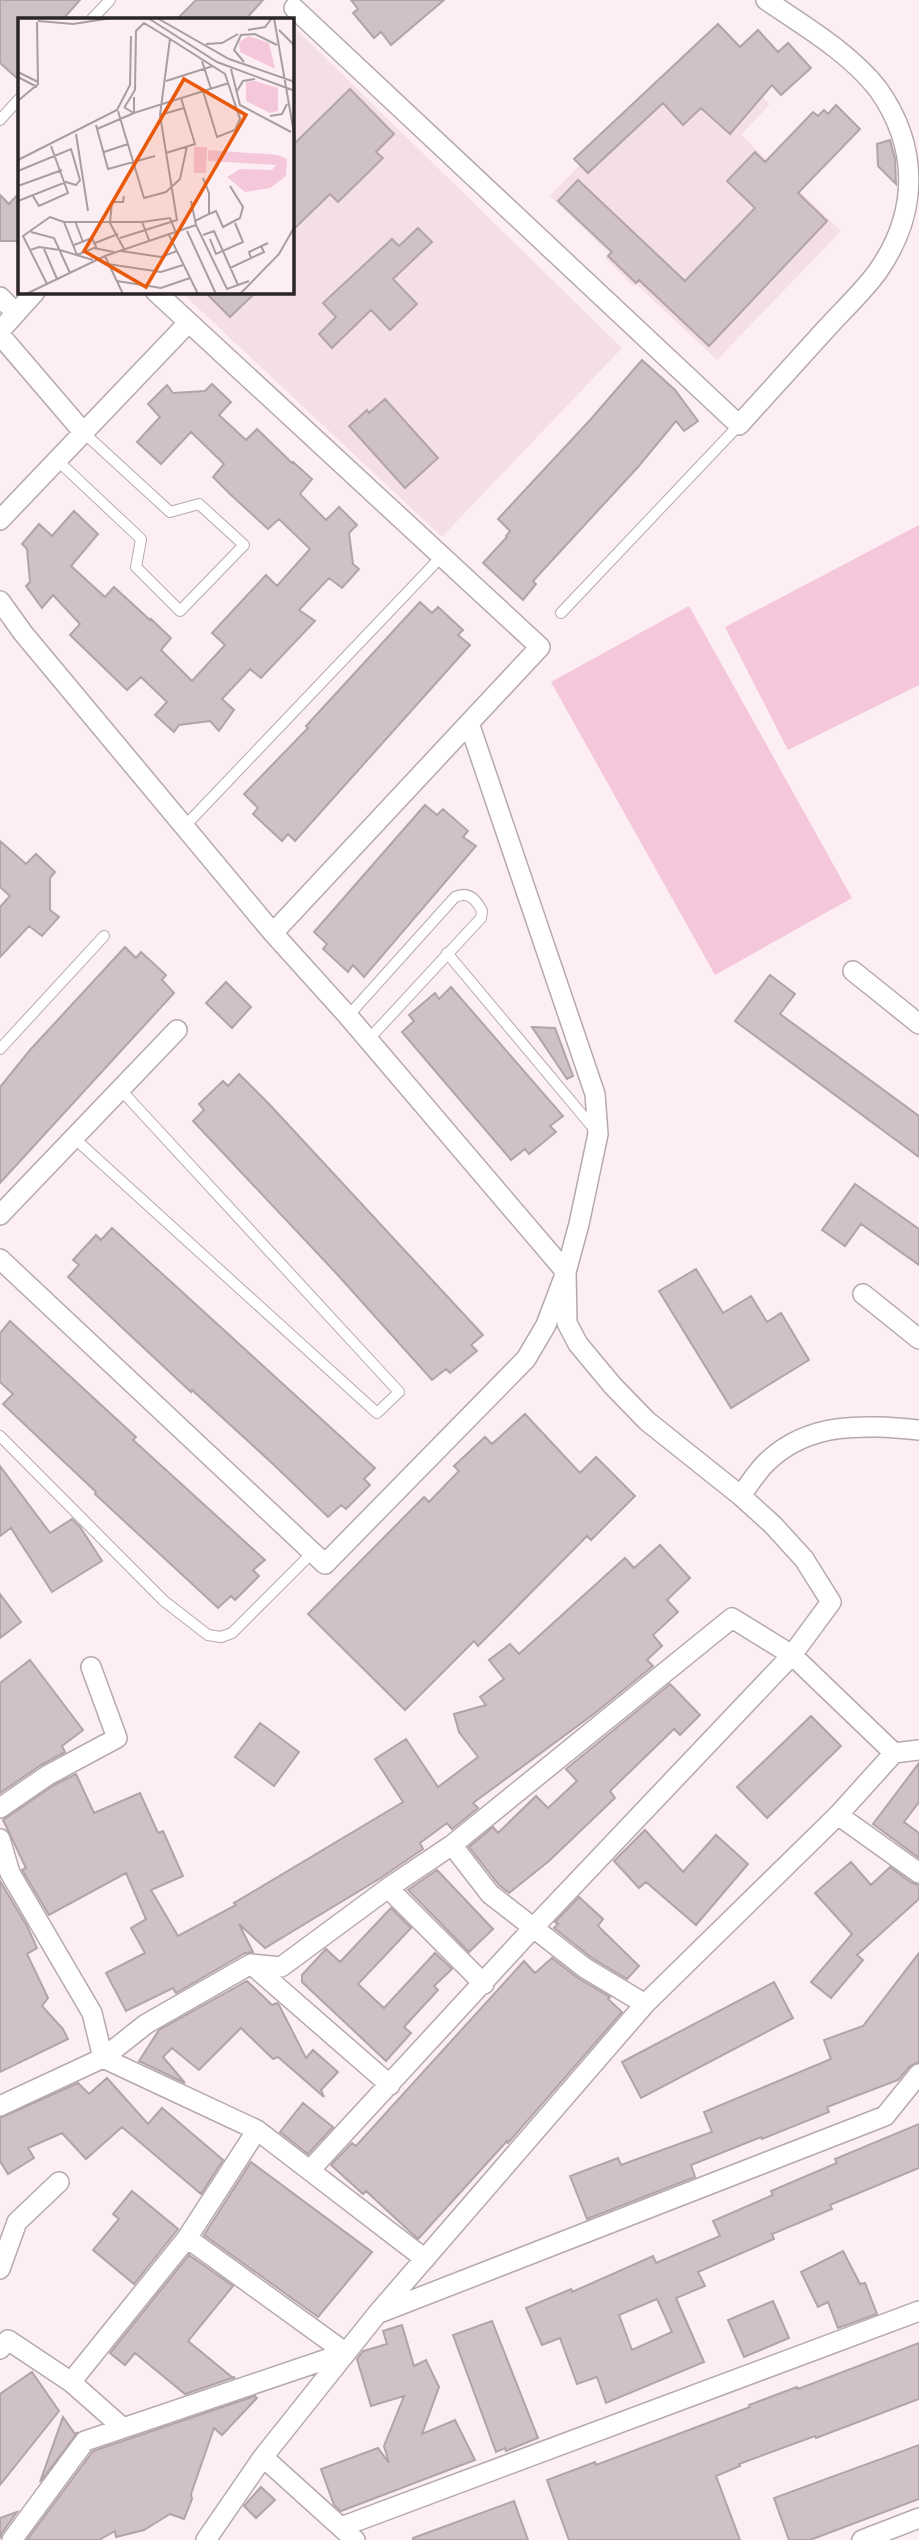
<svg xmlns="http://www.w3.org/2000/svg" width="919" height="2540" viewBox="0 0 919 2540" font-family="Barlow,sans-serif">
<rect width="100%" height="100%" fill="#fceef3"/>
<!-- built -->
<path fill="#f5dfe7" d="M 297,30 L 622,348 L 442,537 L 181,292 L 292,292 L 292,35 Z
M 701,38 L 770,104 L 741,135 L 841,231 L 717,360 L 636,284 L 633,286 L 605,258 L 609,253 L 550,196 Z"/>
<!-- green -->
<path fill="#f4c7da" d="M 919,525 L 919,685 L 788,750 L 725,627 Z
M 689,606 L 852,898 L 715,975 L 551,682 Z"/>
<!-- building -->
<path fill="#cfc1c7" stroke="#b1a4a9" stroke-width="2" fill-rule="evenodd" d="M 0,0 L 80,0 L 63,19 L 19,19 L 19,80 L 0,63 Z
M 196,0 L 263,0 L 246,19 L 177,19 Z
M 351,0 L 444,0 L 391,45 L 381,32 L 374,38 L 353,13 L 358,9 Z
M 718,24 L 740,47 L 758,30 L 778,52 L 788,43 L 811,68 L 781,95 L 772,85 L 730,134 L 701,108 L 683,125 L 663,103 L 588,173 L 574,159 Z
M 350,89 L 394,134 L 376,152 L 383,158 L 338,202 L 330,194 L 292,231 L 292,146 Z
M 836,105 L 860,129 L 798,193 L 827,221 L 709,346 L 639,280 L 636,283 L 608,256 L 612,252 L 558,201 L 578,180 L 685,281 L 755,208 L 727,181 L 755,152 L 765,162 L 813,112 L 818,116 L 824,110 L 828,114 Z
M 890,140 L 895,159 L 896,184 L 878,166 L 877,144 Z
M 19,193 L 19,241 L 0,241 L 0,195 L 9,204 Z
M 418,228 L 432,242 L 393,279 L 417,304 L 390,330 L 371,310 L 332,348 L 319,334 L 336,317 L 323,303 L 392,239 L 399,246 Z
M 205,292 L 256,292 L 230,317 Z
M 642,360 L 675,390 L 698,421 L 684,431 L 676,421 L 638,467 L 533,581 L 536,584 L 523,600 L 483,563 L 507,537 L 506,536 L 510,531 L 498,519 L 591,419 Z
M 212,384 L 231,402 L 219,415 L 246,440 L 257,429 L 292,463 L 293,462 L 312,479 L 300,494 L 326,520 L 339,507 L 357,525 L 349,533 L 353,564 L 359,569 L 342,588 L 329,578 L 299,610 L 315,621 L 261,678 L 250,669 L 222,699 L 234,710 L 219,731 L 210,721 L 179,725 L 174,732 L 155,715 L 167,702 L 141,677 L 127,690 L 70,635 L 80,624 L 53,595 L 42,608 L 26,586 L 30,582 L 27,549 L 22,544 L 39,524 L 52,536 L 74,511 L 98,534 L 71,566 L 105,597 L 114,587 L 150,620 L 151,619 L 171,638 L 161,650 L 192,681 L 225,645 L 212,633 L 266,575 L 277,586 L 310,549 L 279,519 L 268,529 L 230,494 L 213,477 L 224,464 L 191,432 L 161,464 L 137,442 L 160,417 L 148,404 L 167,385 L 173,393 L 205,391 Z
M 385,399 L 438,458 L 405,488 L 349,426 L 367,410 L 369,413 Z
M 420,602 L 432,613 L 438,607 L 463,630 L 458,635 L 470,645 L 295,841 L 288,834 L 282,841 L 253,814 L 258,808 L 244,794 L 308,728 L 306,726 Z
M 425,805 L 437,815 L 443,809 L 468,831 L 463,837 L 476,846 L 364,977 L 353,965 L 348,972 L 323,949 L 327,944 L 314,932 Z
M 0,841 L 26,864 L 36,854 L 55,872 L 50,878 L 50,910 L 59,917 L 42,936 L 29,926 L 0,957 L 0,907 L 10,896 L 0,887 Z
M 125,947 L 136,958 L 141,952 L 166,975 L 162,980 L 174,993 L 0,1183 L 0,1087 L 30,1050 Z
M 770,975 L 795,994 L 780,1014 L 919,1116 L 919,1157 L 735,1021 Z
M 226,982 L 251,1007 L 232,1028 L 206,1003 Z
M 451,987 L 563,1116 L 550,1126 L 556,1132 L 529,1154 L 525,1149 L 511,1160 L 402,1032 L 414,1021 L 409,1015 L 435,993 L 439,999 Z
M 532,1027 L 555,1028 L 573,1076 L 567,1079 Z
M 239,1074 L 270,1105 L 483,1335 L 471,1345 L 477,1351 L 450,1373 L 446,1369 L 432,1380 L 336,1273 L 193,1121 L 204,1110 L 199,1104 L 223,1081 L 228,1086 Z
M 855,1184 L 919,1229 L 919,1265 L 861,1224 L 845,1246 L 822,1230 Z
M 112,1228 L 375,1468 L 364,1479 L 370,1485 L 346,1509 L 341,1505 L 328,1517 L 273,1464 L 192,1390 L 191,1392 L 68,1277 L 79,1265 L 73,1260 L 96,1235 L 101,1240 Z
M 696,1269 L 723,1313 L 751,1296 L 767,1322 L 781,1313 L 809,1360 L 731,1408 L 659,1291 Z
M 10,1321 L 136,1437 L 133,1440 L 265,1560 L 253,1570 L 259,1576 L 235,1600 L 231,1596 L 218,1608 L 95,1494 L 96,1492 L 3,1404 L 13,1394 L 0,1382 L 0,1333 Z
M 525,1414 L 580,1473 L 596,1457 L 635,1496 L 591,1540 L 587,1536 L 478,1646 L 474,1641 L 405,1710 L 308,1614 L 424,1497 L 429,1502 L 459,1471 L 454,1466 L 485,1437 L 492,1444 Z
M 0,1466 L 50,1533 L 72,1519 L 80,1527 L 102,1561 L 52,1592 L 11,1528 L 0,1536 Z
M 660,1545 L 690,1578 L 667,1600 L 678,1612 L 653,1635 L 662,1646 L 647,1660 L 653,1666 L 595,1713 L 473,1803 L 478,1808 L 452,1829 L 447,1823 L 420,1843 L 423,1849 L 379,1879 L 265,1948 L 239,1924 L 253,1952 L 245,1953 L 176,1993 L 173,1988 L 126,2011 L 106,1973 L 145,1953 L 131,1928 L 146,1919 L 126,1873 L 49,1915 L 22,1870 L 26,1868 L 3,1820 L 54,1785 L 76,1774 L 94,1813 L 140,1793 L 158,1833 L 163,1831 L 183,1876 L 151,1890 L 178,1936 L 236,1905 L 234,1903 L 403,1802 L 375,1759 L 406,1739 L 438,1787 L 478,1757 L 459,1732 L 454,1714 L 486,1705 L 480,1697 L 504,1679 L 489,1660 L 510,1644 L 519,1654 L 625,1558 L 634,1568 Z
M 0,1594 L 21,1622 L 0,1638 Z
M 30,1660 L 83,1730 L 62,1746 L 65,1752 L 41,1765 L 0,1793 L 0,1683 Z
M 670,1684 L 700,1715 L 680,1735 L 674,1729 L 610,1791 L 615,1798 L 549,1861 L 509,1893 L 499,1885 L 469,1847 L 493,1827 L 498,1833 L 536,1796 L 548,1808 L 577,1781 L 566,1769 Z
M 811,1716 L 841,1746 L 767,1818 L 737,1787 Z
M 260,1723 L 299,1752 L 274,1786 L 235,1757 Z
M 919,1763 L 919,1802 L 904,1822 L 919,1833 L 919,1858 L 873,1824 Z
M 645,1830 L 683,1872 L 716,1835 L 748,1864 L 696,1925 L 646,1882 L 639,1888 L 614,1861 Z
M 851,1862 L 871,1885 L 890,1867 L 912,1883 L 919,1885 L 919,1899 L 857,1955 L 863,1960 L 831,1998 L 811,1982 L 852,1934 L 815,1893 Z
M 437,1870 L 493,1929 L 469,1952 L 408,1890 Z
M 0,1881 L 27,1926 L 37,1948 L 27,1954 L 48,1998 L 42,2006 L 63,2029 L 68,2039 L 0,2072 Z
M 579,1897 L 603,1919 L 598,1926 L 639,1966 L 627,1979 L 592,1958 L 554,1928 L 558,1924 L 555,1922 Z
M 391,1908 L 411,1928 L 358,1984 L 384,2008 L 435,1953 L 452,1969 L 434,1986 L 438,1990 L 404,2027 L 411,2033 L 386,2061 L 302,1982 L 302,1975 L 326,1949 L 340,1962 Z
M 919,1953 L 919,2062 L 910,2066 L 898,2080 L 827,2107 L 829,2112 L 762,2139 L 761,2137 L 691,2165 L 695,2177 L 587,2219 L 570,2176 L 618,2158 L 621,2165 L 712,2132 L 704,2112 L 831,2059 L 824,2040 L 863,2026 Z
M 552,1958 L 578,1978 L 610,1997 L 608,1999 L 622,2012 L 508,2143 L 507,2141 L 418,2239 L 366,2191 L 363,2194 L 331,2165 L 352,2143 L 356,2146 L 524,1961 L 535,1973 Z
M 247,1981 L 272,2005 L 277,2003 L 279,2005 L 306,2058 L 313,2050 L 338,2072 L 321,2090 L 324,2097 L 278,2057 L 273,2059 L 241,2028 L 199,2070 L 172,2048 L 163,2057 L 185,2083 L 139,2061 L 159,2030 Z
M 774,1982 L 793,2018 L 641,2098 L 622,2062 Z
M 107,2078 L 148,2124 L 162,2108 L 223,2160 L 201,2194 L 122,2127 L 86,2159 L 62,2133 L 28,2148 L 34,2158 L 8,2174 L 0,2161 L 0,2118 L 78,2083 L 89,2094 Z
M 303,2103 L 333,2127 L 308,2154 L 280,2132 Z
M 919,2124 L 919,2168 L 830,2205 L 832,2209 L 772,2234 L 774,2239 L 698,2272 L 705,2286 L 676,2298 L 704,2362 L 606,2403 L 597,2377 L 577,2384 L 560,2338 L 542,2345 L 526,2308 L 571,2289 L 572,2292 L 653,2256 L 656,2263 L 720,2236 L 713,2221 L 773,2195 L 771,2191 L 837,2163 L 835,2159 ZM 657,2299 L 672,2332 L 632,2350 L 619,2315 Z
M 251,2162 L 372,2252 L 318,2317 L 204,2235 Z
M 132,2191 L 178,2229 L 134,2284 L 93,2250 L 119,2219 L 113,2214 Z
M 843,2251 L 860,2284 L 865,2283 L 877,2314 L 838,2328 L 828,2302 L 818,2307 L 801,2272 Z
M 189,2255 L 233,2286 L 188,2341 L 233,2378 L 235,2377 L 185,2394 L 135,2353 L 125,2365 L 110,2353 Z
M 773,2301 L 789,2338 L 744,2357 L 728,2320 Z
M 492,2321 L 538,2438 L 506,2451 L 505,2448 L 496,2452 L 453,2335 Z
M 402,2325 L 414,2366 L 426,2360 L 439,2387 L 422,2434 L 455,2420 L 475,2460 L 341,2511 L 334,2505 L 321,2469 L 378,2448 L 389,2463 L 384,2446 L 404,2396 L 371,2406 L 357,2359 L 363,2351 L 387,2344 L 383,2331 Z
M 919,2343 L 919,2399 L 816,2438 L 815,2436 L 739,2464 L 740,2466 L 716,2476 L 740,2540 L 569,2540 L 547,2480 L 595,2462 L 596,2465 L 750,2407 L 749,2405 L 797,2387 L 798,2389 Z
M 32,2372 L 59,2411 L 0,2485 L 0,2394 Z
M 255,2396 L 257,2398 L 222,2435 L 214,2428 L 191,2494 L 192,2499 L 184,2519 L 170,2514 L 144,2530 L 116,2537 L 115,2531 L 99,2540 L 27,2540 L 93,2451 Z
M 63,2417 L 75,2434 L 78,2432 L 40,2482 Z
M 919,2445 L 919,2499 L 810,2540 L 789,2540 L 774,2498 Z
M 261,2487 L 275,2500 L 256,2518 L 244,2506 Z
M 514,2501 L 528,2540 L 413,2540 L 413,2538 Z
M 17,2512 L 2,2533 L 0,2538 L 0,2518 Z"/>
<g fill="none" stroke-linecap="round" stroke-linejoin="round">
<defs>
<path id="service" d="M 92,19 L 110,0
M 0,120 L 19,99
M 57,460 L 141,539 L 136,567 L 180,611 L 244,545 L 199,504 L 170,512 L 84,433
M 561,613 L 739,425
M 184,827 L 441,557
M 447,953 L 595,1130
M 348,1016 L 455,897 C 468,891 476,899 482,911 L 481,918 L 368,1040
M 0,1049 L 104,936
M 74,1138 L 377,1413 L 399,1392 L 120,1089
M 0,1436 L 164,1601 L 208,1635 L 221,1637 L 232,1633 L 312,1553"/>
<path id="minor" d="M 294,8 L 739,425 C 768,393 796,362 825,330 C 842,311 863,292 878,271 C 919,212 919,147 878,89 C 849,52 804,26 766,0
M 156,292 L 540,647 L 273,933
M 0,297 L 16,313
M 0,331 L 35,292
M 0,335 L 84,433
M 0,520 L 188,323
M 0,601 L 23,633 L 273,933 L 348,1016 L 566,1272 L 567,1323 L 578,1344 L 613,1386 L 647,1421 L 741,1496 L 773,1525 L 804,1559 L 831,1602 L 792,1655 L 534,1927 L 311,2169
M 853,971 L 919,1024
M 0,1215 L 177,1030
M 0,1259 L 325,1564 L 526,1359 L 546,1325 L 566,1272 L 579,1224 L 598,1134 L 595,1094 L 469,723
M 863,1294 L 919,1339
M 741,1496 C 749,1484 758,1470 768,1461 C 810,1421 865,1425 919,1430
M 0,1808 L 48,1775 L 117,1738 L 91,1667
M 838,1815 L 919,1873
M 0,1839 L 10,1873 L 92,2013 L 103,2058 L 257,2130 L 425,2259
M 452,1845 L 732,1618 L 792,1655 L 894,1753
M 388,1888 L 484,1984
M 251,1964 L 390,2085
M 0,2106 L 103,2058 L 146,2024 L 251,1964 L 281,1967 L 388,1888 L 452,1845 L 490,1894 L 585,1968 L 645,2004
M 187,2238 L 346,2353
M 0,2269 L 17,2222 L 59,2182
M 382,2312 L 885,2116 L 919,2074
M 0,2349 L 8,2340 L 71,2382 L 123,2428
M 71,2382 L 187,2238 L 257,2130
M 263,2457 L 355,2540
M 341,2527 L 919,2311
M 12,2540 L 85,2441 L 345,2353
M 206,2540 L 263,2457 L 377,2314 L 645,2004 L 838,1815 L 894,1753 L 919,1750
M 862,2540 L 919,2518"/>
</defs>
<!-- service casing -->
<use href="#service" stroke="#b6a9ae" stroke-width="12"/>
<!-- minor casing -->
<use href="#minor" stroke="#b6a9ae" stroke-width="22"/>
<!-- service -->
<use href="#service" stroke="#fff" stroke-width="10"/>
<!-- minor -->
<use href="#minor" stroke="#fff" stroke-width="19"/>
</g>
<!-- overview -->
<g transform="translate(18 18)">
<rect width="276" height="276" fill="#fceef3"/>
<path d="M 231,18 L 251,25 L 257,51 L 222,34 L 221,24 ZM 237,63 L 260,70 L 260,93 L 252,95 L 228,83 L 228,64 ZM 176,129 L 189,129 L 188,155 L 176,155 ZM 190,132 L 260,137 L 269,141 L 268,158 L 252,170 L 227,174 L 209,159 L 222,151 L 254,152 L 258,147 L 190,143 Z" fill="#f4c7da"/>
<path fill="none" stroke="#a89ea1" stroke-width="2" d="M 130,0 L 199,44 L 277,73M 139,0 L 211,41 L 277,64M 256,0 L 277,121M 20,3 L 55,6 L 94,0M 230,12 L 247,9 L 254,0M 261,12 L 277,28M 152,21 L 207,56 L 222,101 L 217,112 L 199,119 L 185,73M 188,26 L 204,25 L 220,16M 184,43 L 193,71M 226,44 L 216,32 L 223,17 L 237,16 L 259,27M 213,51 L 222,87 L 273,114M 0,54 L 20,64M 0,59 L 19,69M 148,63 L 195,48M 219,73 L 225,63 L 237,61M 1,82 L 20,66 L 19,4M 107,90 L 116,95 L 211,65M 100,93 L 126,180 L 148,174 L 162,161 L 169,128M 142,97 L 166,90M 252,98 L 264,96 L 269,86M 78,107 L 90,151 L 137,138M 79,111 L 116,95 L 116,79M 58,116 L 70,193M 86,134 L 110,126M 148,135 L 177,126 L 163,80M 0,142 L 99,92 L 112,67 L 113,18M 0,153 L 53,131 L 62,162 L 58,167 L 48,164 L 0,183M 0,168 L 44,152M 15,178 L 21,188 L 50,175 L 33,128M 173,183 L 178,207 L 209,271 L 231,263M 191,196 L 198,193 L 205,209 L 222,200 L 225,189 L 212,168M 57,203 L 65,224M 177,203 L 191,196 L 191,175 L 185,160M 46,204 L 59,237 L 76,230 L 96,234M 124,204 L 152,200 L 158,215M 169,213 L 198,276M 13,214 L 36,220 L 52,255M 151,217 L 180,276M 185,217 L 196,213 L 220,267M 102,220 L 159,202 L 142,97 L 152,21 L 126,5 L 118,13 L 117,72 L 106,90M 192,221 L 198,236 L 225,224 L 217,205M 77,225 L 100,216M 56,227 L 74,220 L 79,231M 26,231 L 39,261M 106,231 L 92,205 L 94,184 L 105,184 L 106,178M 12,232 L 21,229 L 42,232 L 75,242M 103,233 L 143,239 L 159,233M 87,238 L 105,276M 233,240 L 231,234 L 250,225M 90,246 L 143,254 L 165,247M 212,250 L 246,234 L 243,228M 99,263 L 143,270 L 172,260M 29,266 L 5,218 L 32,199 L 46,204 L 124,204 L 131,222M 8,276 L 87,238 L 178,207M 222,276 L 261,236 L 277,208"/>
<path fill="#e8590c" fill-opacity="0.15" stroke="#e8590c" stroke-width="3.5" d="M 166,61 L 228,97 L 128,269 L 66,233 Z"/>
<rect width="276" height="276" fill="none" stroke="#2a2527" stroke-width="3.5"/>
</g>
</svg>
